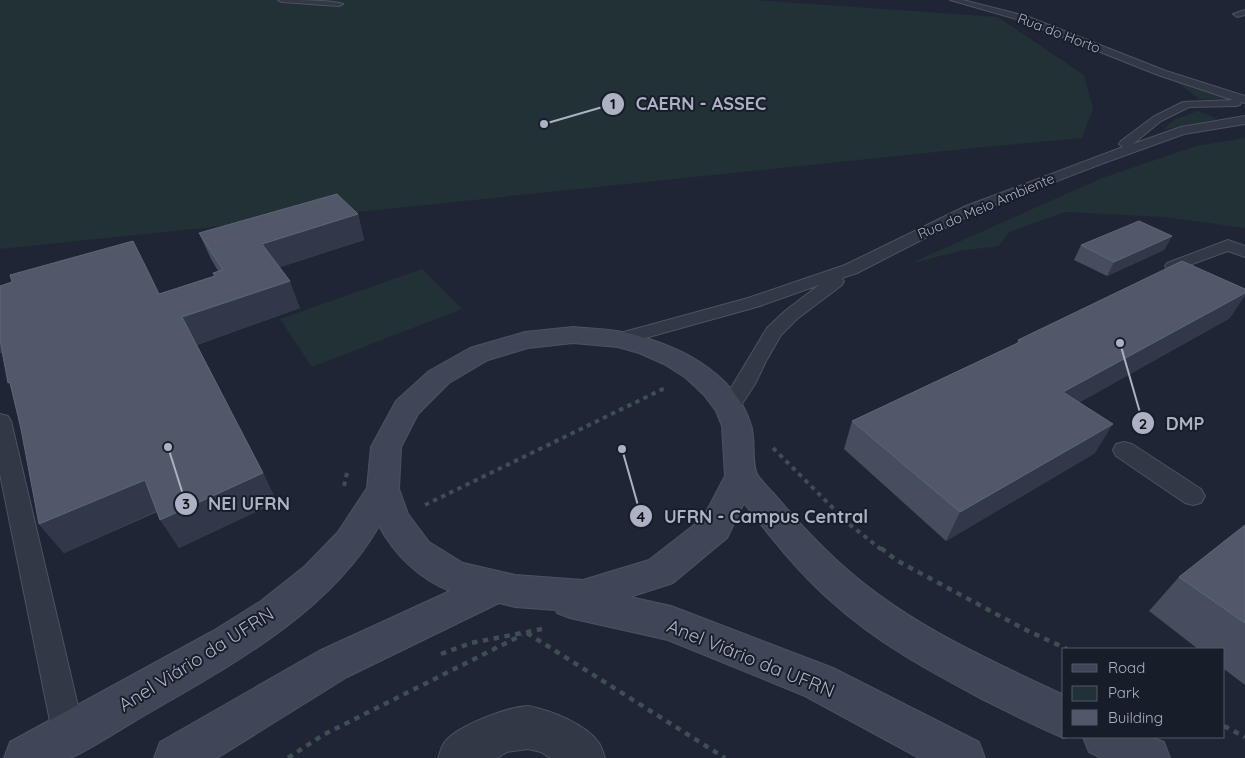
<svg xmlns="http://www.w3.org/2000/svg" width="1245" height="758" viewBox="0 0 1245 758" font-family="Quicksand,sans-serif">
<rect width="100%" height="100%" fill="#1f2535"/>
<!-- green -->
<path fill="#213136" d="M 0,0 L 755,0 L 998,17 L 1084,75 L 1093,109 L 1082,138 L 984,147 L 0,249 Z
M 1170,77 L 1231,99 L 1199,99 Z
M 1198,111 L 1217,119 L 1163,130 L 1175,119 Z
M 1245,138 L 1245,228 L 1164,217 L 1065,212 L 1009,232 L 999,246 L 959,251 L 907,265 L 1102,178 L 1196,146 Z
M 422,269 L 462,309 L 312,367 L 280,319 Z"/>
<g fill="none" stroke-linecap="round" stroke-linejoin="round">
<defs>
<path id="service" d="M 278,0 C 293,0 332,0 343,4 L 339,6 L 282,2 Z
M 950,0 L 963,0 L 1026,16 L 1166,71 L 1245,96 L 1245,103 L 1241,102 L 1240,105 L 1236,106 L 1189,107 L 1161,121 L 1133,144 L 1181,127 L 1245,116 L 1245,124 L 1184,134 L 1101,164 L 976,212 L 857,273 L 842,278 L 844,281 L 842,285 L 797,319 L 781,335 L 766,361 L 755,384 L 736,413 L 729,415 L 722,413 L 719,408 L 767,328 L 785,311 L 819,285 L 760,306 L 620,345 L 613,343 L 611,339 L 613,335 L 748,298 L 845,265 L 966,206 L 1123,147 L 1119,144 L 1121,141 L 1153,117 L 1183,102 L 1233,100 L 1158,75 L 1020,20 Z
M 1245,10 L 1245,15 L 1237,17 L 1233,14 Z
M 1228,240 L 1245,246 L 1245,257 L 1228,251 L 1173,271 L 1167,269 L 1165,266 L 1167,263 Z
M 0,414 L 8,416 L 11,421 L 85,736 L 80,747 L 69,752 L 58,747 L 53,736 L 0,474 Z
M 1124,442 L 1132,444 L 1201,489 L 1205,496 L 1201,503 L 1193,505 L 1185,503 L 1116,456 L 1113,450 L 1116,444 Z"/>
<path id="minor" d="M 528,706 C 550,710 586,724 599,743 C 602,747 603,753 605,758 L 550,758 L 541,752 L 528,749 L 507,752 L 497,758 L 438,758 C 440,753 441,748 444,743 C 456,726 508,707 528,706 Z"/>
<path id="secondary" d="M 573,327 C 589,329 606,328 622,332 C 674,343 734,370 751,425 C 756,439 751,462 757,474 C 761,481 769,488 774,494 C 792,515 811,536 831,555 C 897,619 982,657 1064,695 L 1064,737 L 1067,737 L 1064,738 C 1036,727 1009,712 982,699 C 929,671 876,642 832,602 C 799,573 771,538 744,503 L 727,538 L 673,583 L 630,597 L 671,606 L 833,668 L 979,742 L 985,758 L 919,758 L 805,696 L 668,640 L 570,618 L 557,613 L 556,610 L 515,607 L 499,603 L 347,677 L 217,758 L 154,758 L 160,742 L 319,651 L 450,591 C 420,580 394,554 379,526 C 327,617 223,669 135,721 C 122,728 80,756 69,758 C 48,758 25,758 4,758 L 10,742 L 213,631 L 261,601 L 305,566 L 338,532 L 367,488 L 371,447 L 396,401 L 429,371 L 470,348 L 525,332 ZM 573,343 L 618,347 L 639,353 L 664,364 L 686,378 L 704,395 L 716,411 L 722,426 L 725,476 L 703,518 L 649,560 L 583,580 L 515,575 L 463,563 L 429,542 L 408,514 L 399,489 L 401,447 L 418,414 L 449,383 L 488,360 L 528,348 Z
M 1083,737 L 1151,737 L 1164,742 L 1170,758 L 1101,758 L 1089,752 Z"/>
</defs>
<!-- service casing -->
<use href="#service" stroke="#4d5261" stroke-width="2"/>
<!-- minor casing -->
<use href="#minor" stroke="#4d5261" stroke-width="2"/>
<!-- secondary casing -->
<use href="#secondary" stroke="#4d5261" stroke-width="2"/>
<!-- path-far1 -->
<path stroke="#3e4e53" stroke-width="4" stroke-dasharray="4.5 4.5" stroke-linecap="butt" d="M 773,448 L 849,524 L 882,550
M 344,486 L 347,473
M 425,505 L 667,387"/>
<!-- path -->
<path stroke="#3e4e53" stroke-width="4.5" stroke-dasharray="5.5 5.5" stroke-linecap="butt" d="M 881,548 L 896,560 L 1024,629 L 1067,649
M 527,633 L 725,758
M 441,654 L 471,643 L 542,629
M 1224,726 L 1245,737
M 288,758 L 323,735 L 522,635"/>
<!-- service -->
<use href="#service" fill="#323845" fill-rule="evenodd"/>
<!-- minor -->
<use href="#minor" fill="#323845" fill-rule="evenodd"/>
<!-- secondary -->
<use href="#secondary" fill="#404658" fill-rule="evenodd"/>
</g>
<!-- wall -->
<path fill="#454d5f" d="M 358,214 L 364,240 L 280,267 L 300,308 L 197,345 L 263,473 L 277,502 L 179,548 L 157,512 L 64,553 L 39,524 L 21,429 L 2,353 L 0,353 L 0,286 L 133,241 L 159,294 L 214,276 L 213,273 L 218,271 L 211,259 L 199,233 Z
M 1172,236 L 1164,250 L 1107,276 L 1074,260 L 1081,245 Z
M 1230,318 L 1080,402 L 1095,453 L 946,541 L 844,449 L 852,421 L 1017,343 L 1018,340 Z
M 1245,525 L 1245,685 L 1224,669 L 1224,649 L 1198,649 L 1149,611 L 1179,577 Z"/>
<!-- shaded-wall -->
<path fill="#31384a" d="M 358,214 L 364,240 L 272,270 L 262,244 Z
M 1172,236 L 1164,250 L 1107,276 L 1114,262 Z
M 133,241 L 147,267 L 172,321 L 159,294 Z
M 290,281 L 300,308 L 196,345 L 182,317 Z
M 1245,293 L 1245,296 L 1230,318 L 1048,420 L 1063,392 Z
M 0,326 L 16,348 L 0,353 Z
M 1113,424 L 1095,453 L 946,541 L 960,512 Z
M 263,473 L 277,502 L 179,548 L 160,520 Z
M 145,480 L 164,508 L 64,553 L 39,524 Z"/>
<!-- building -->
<path fill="#50586a" stroke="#5e6678" d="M 337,194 L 358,214 L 262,244 L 290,281 L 182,317 L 263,473 L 160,520 L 145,480 L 39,524 L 21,429 L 10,382 L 8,383 L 0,340 L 0,286 L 12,282 L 10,275 L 133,241 L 159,294 L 215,276 L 213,273 L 223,270 L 199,233 Z
M 1139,221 L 1172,236 L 1114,262 L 1081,245 Z
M 1182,261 L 1245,289 L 1245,293 L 1063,392 L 1113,424 L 960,512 L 852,421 L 1020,342 L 1018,340 Z
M 1245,525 L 1245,623 L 1179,577 Z"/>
<g text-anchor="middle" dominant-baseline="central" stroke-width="4" stroke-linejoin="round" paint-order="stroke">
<!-- far-street labels -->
<g font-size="14" fill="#acb2c3" stroke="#181d2a">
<text transform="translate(1059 33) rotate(21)">Rua do Horto</text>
<text transform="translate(986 206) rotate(-23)">Rua do Meio Ambiente</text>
</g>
<!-- near-street labels -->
<g font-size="19" fill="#acb2c3" stroke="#181d2a">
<text transform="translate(751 658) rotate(22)">Anel Viário da UFRN</text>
<text transform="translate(196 659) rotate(-32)">Anel Viário da UFRN</text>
</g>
</g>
<!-- callouts -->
<path fill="none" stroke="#acb2c3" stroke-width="2" d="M544 124L613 104M1120 343L1143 423M168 447L186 504M622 449L641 516"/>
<g fill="#acb2c3" stroke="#181d2a" stroke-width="2">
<circle cx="544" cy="124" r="5"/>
<circle cx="1120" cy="343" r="5"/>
<circle cx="168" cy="447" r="5"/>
<circle cx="622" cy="449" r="5"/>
<circle cx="613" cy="104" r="12"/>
<circle cx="1143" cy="423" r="12"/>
<circle cx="186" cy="504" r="12"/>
<circle cx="641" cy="516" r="12"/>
</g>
<g font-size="15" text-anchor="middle" font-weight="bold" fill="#111">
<text x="613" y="109">1</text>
<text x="1143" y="429">2</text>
<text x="186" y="509">3</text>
<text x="641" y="522">4</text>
</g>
<g font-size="18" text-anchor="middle" font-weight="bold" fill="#acb2c3" stroke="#181d2a" stroke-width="4" stroke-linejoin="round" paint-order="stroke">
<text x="701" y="110">CAERN - ASSEC</text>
<text x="1185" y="430">DMP</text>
<text x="249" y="510">NEI UFRN</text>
<text x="766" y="523">UFRN - Campus Central</text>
</g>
<!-- legend -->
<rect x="1062" y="648" width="162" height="90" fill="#181d2a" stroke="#535967"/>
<rect x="1072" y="664" width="25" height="8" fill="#404658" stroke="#535967"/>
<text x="1108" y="673" font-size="15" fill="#acb2c3">Road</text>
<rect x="1072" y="686" width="25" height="15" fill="#213136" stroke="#535967"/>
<text x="1108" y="698" font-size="15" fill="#acb2c3">Park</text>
<rect x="1072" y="710" width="25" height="15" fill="#50586a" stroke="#535967"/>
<text x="1108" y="723" font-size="15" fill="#acb2c3">Building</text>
</svg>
